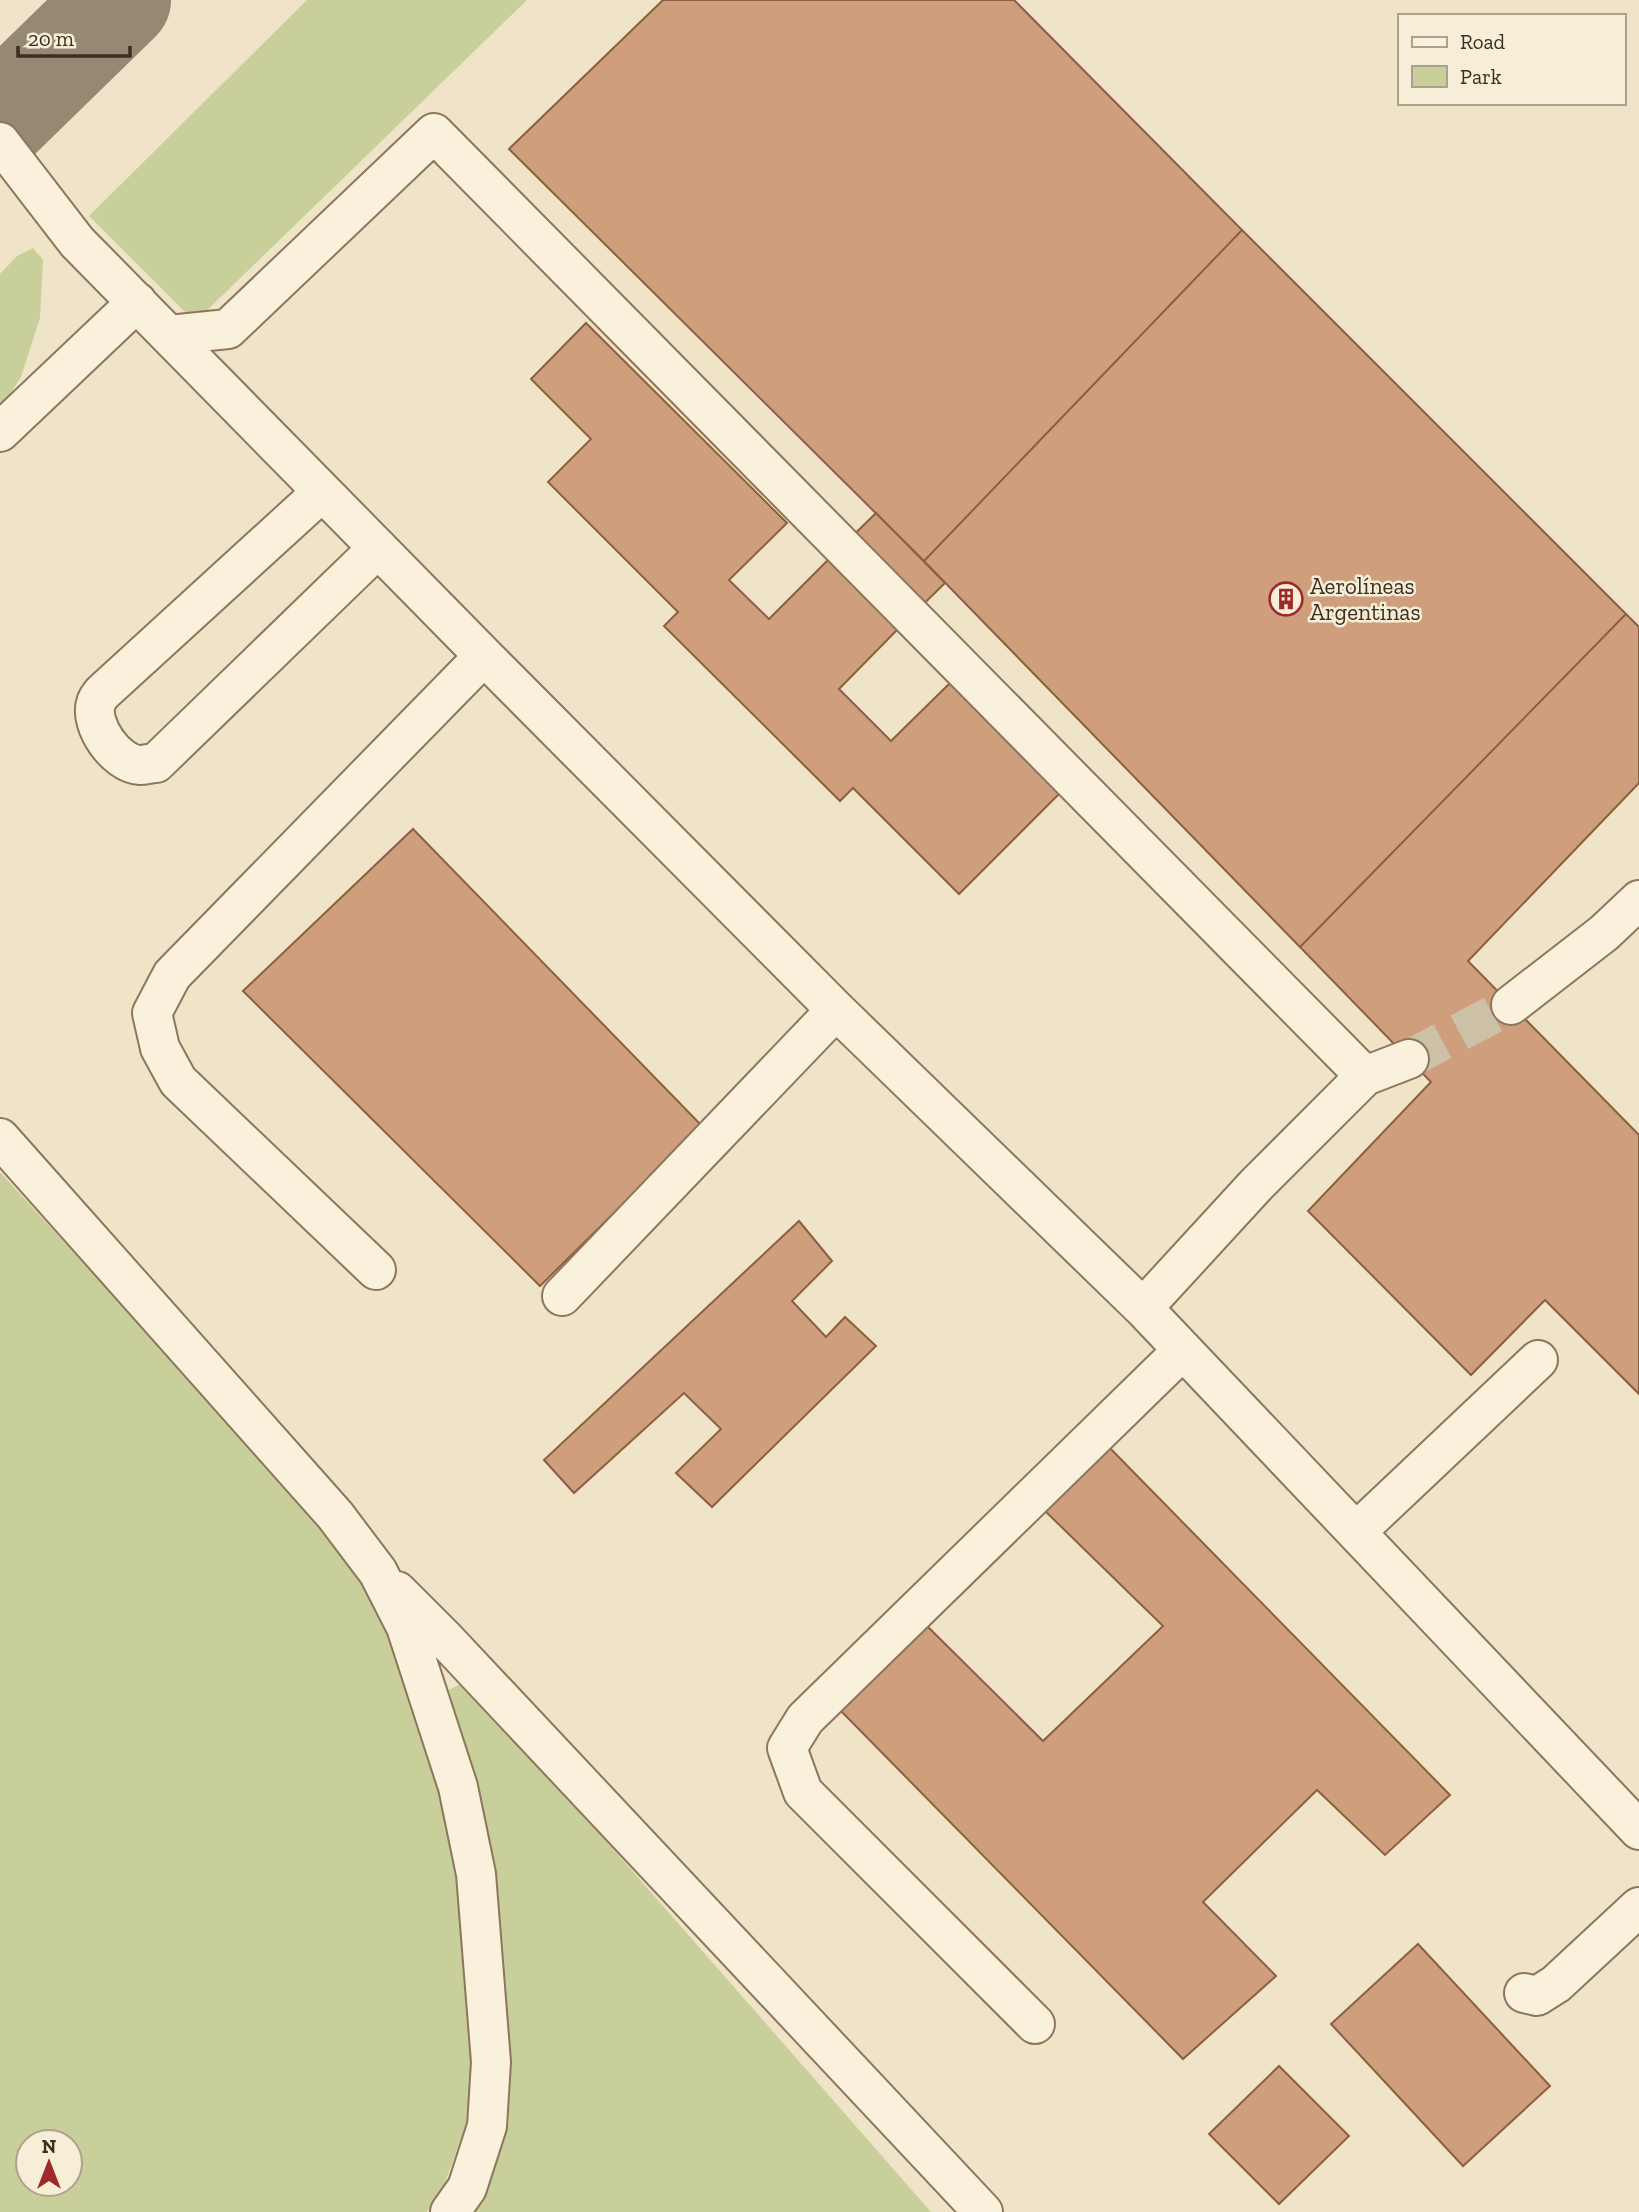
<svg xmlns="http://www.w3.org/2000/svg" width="1639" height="2212" viewBox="0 0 1639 2212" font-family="'Zilla Slab',serif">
<rect width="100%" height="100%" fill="#f0e4c8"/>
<!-- green -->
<path fill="#c9cf9b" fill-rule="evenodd" d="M 307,0 L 527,0 L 195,322 L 89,216 Z
M 33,248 L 43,260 L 40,318 L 21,377 L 0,410 L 0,274 L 17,256 Z
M 0,1172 L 303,1503 L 362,1584 L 399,1647 L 449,1822 L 462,1911 L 472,2029 L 469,2115 L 445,2183 L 427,2212 L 0,2212 ZM 28,2142 L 70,2142 L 70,2184 L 28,2184 Z
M 466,1681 L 931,2212 L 470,2212 L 506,2047 L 501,1933 L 488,1848 L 449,1690 Z"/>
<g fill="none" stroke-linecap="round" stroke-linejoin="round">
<!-- taxiway -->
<path stroke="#968974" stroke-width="102" d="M 0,117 L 120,0"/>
</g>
<!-- building -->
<path fill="#cf9f7d" stroke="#8d5f41" stroke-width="2" d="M 663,0 L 1014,0 L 1242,230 L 924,561 L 509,149 Z
M 1242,230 L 1626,614 L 1300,947 L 924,561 Z
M 586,323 L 787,523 L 729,580 L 769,619 L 828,560 L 898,629 L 839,689 L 891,741 L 950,683 L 1060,793 L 959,894 L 853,788 L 840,801 L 664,626 L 678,612 L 548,482 L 591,439 L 531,379 Z
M 876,513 L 945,583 L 898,629 L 828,560 Z
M 1626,614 L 1639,627 L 1639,783 L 1468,961 L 1639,1135 L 1639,1394 L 1545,1300 L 1471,1375 L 1308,1211 L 1431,1082 L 1300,947 Z
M 413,829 L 702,1126 L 540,1286 L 243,991 Z
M 799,1221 L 832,1261 L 792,1301 L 826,1337 L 845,1317 L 876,1346 L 712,1507 L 676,1473 L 721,1429 L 684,1393 L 574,1493 L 544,1460 Z
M 1104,1442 L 1450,1795 L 1385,1855 L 1317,1790 L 1203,1902 L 1276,1976 L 1183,2059 L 840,1710 L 923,1622 L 1043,1741 L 1163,1626 L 1042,1508 Z
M 1418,1944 L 1550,2086 L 1463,2166 L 1331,2024 Z
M 1279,2066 L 1349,2136 L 1279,2204 L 1209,2134 Z"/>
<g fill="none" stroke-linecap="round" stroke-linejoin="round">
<!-- minor-tunnel -->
<path stroke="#ccc0a6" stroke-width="38" stroke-dasharray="38 19" stroke-linecap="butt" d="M 1409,1059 L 1511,1005"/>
<defs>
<path id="minor" d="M 0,142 L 77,242 L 484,656 L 836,1010 L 1143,1308 L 1639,1830
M 169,335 L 228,329 L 434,133 L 1365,1076
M 0,432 L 137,302
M 322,492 L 102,693 C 100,696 97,699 96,703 C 89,725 116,764 140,765 C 145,765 151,763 156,763 L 378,548
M 1511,1005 L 1604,933 L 1639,900
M 0,1138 L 335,1515 L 378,1572 L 406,1627 L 458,1787 L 476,1874 L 491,2062 L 487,2126 L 467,2188 L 450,2212
M 376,1270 L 178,1081 L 160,1048 L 152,1013 L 172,975 L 484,656
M 562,1296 L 836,1010
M 1143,1308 L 1256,1185 L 1365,1076 L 1409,1059
M 1356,1532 L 1538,1360
M 397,1591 L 446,1640 L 983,2212
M 1524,1993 L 1537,1996 L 1556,1984 L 1639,1907
M 1035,2024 L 803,1792 L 787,1748 L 805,1719 L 1183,1350"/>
</defs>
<!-- minor casing -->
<use href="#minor" stroke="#8d765c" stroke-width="42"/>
<!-- minor -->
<use href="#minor" stroke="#faf1dc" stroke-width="38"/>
</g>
<!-- icons -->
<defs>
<symbol id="building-ring" viewBox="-11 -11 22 22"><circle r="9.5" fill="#f7eed8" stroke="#9e2a2b" stroke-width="1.5"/><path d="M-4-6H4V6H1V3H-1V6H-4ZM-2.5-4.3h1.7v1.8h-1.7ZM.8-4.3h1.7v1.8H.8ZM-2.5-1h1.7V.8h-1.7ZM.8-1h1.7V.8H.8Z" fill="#9e2a2b"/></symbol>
</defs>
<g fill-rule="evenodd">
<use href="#building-ring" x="1267" y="580" width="38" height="38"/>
</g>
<g text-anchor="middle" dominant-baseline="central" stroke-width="5" stroke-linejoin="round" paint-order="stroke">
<!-- poi labels -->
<g font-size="23" fill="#3d2e20" stroke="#f7eed8" text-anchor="start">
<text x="1310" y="586">Aerolíneas<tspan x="1310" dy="26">Argentinas</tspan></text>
</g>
</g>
<!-- legend -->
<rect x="1398" y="14" width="228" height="91" fill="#f7eed8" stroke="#ada18e" stroke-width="2"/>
<rect x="1412" y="37" width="35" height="10" fill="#faf1dc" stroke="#ada18e" stroke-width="2"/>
<text x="1460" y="49" font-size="21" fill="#3d2e20">Road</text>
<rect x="1412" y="66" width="35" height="21" fill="#c9cf9b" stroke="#ada18e" stroke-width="2"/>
<text x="1460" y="84" font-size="21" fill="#3d2e20">Park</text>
<!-- north arrow -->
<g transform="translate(49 2163)"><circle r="33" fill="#f7eed8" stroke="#ada18e" stroke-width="2"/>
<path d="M0-5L12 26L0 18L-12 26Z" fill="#9e2a2b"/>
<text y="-10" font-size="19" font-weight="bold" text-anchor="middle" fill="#3d2e20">N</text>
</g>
<!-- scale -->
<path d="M18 46v10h112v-10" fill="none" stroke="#3d2e20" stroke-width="3.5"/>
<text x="28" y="46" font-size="21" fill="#3d2e20" stroke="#f7eed8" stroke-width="5" paint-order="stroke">20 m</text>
</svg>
